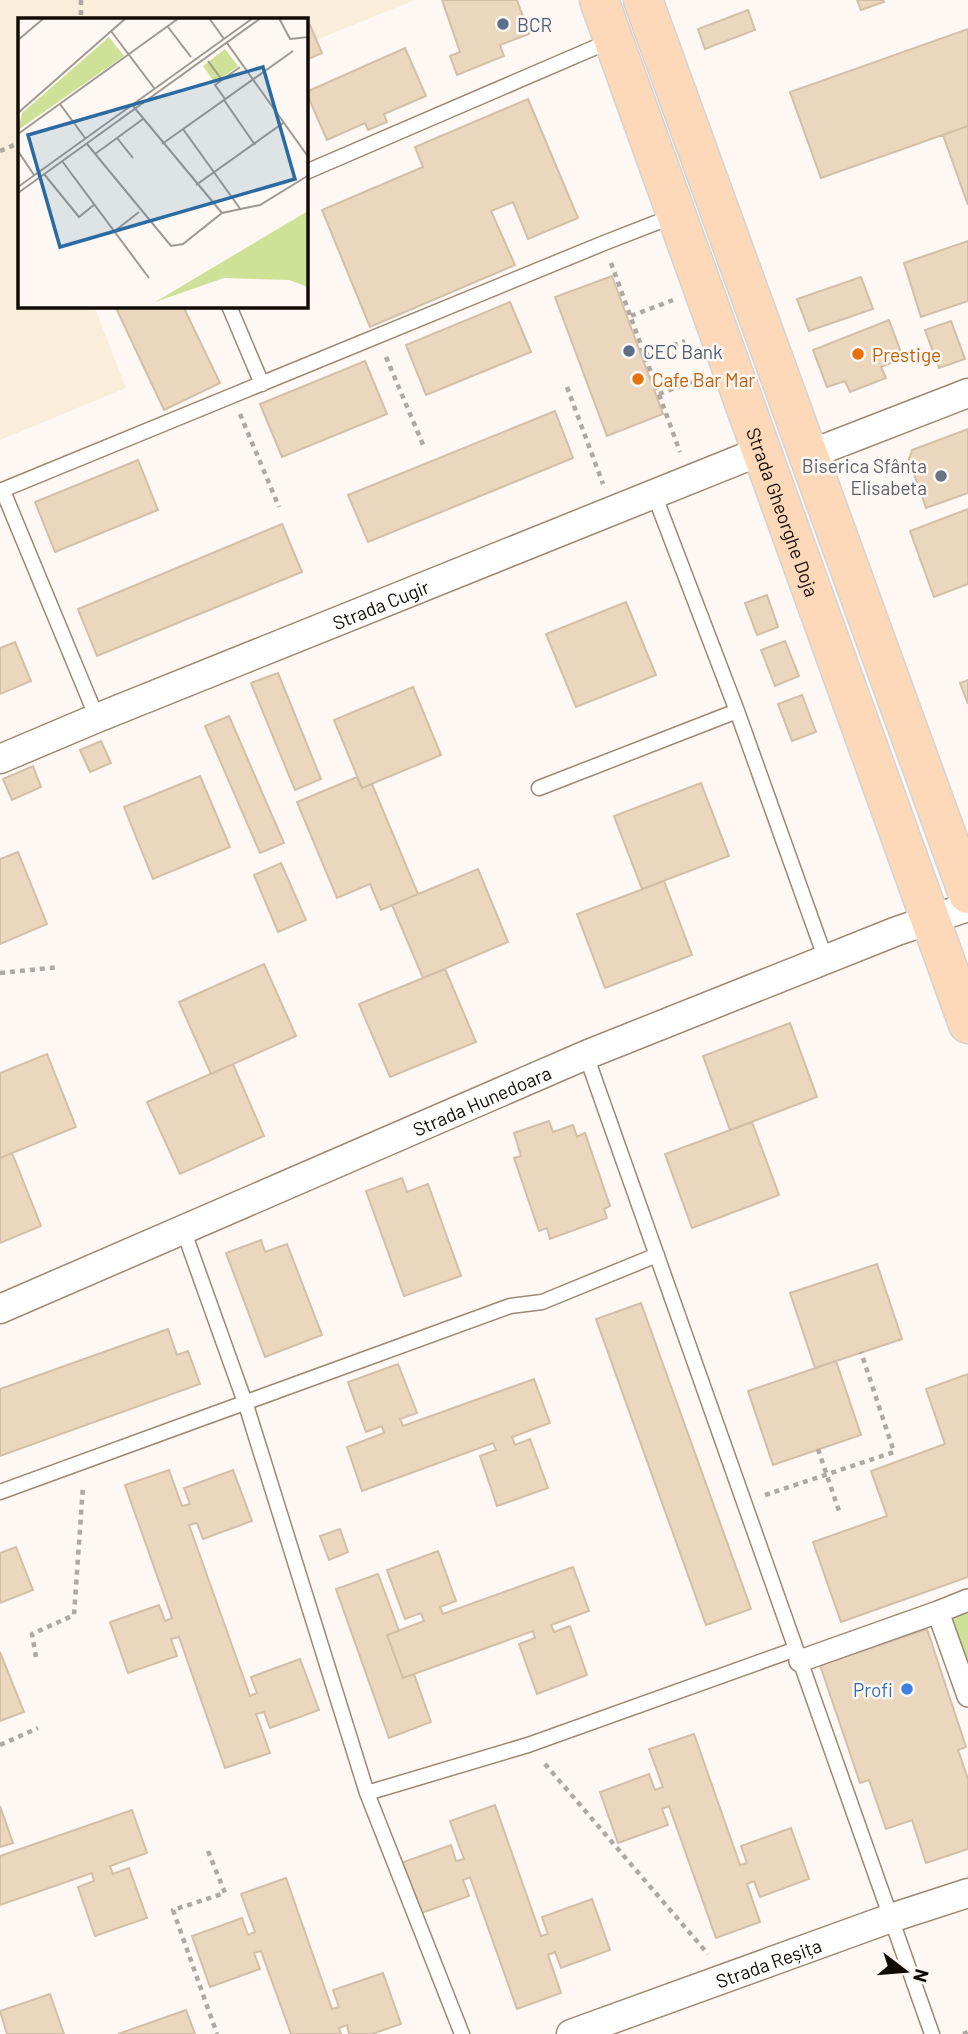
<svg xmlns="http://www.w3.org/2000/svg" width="968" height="2034" viewBox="0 0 968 2034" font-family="Barlow,sans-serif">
<rect width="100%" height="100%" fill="#fdf8f3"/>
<!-- industrial -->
<path fill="#f8eed9" d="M 0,0 L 415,0 L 306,44 L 306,19 L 19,19 L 19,306 L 94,306 L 126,388 L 0,440 Z"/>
<!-- green -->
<path fill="#cfe196" d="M 968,1612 L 968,1666 L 950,1618 Z"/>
<!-- building -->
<path fill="#ebd6be" stroke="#d3bfa7" stroke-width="2" d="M 442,0 L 517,0 L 529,34 L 500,45 L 504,56 L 457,75 L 450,56 L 460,52 Z
M 857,0 L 883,0 L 884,2 L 861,10 Z
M 748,10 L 755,30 L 705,49 L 698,29 Z
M 310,25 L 322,53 L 306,60 L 306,26 Z
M 968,29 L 968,126 L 821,178 L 790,92 Z
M 405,48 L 426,96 L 384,114 L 387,122 L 368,130 L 365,123 L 327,140 L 306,92 Z
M 528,99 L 578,218 L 528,239 L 513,202 L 491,211 L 515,265 L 370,327 L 322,210 L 423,167 L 415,147 Z
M 968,126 L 968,205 L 943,135 Z
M 968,241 L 968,301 L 921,317 L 904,263 Z
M 612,276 L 663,414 L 607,436 L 555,297 Z
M 861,277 L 873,309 L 809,331 L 797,299 Z
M 510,302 L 531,352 L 426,395 L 406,345 Z
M 115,306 L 183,306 L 220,383 L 164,410 Z
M 889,320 L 903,358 L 881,367 L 886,378 L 850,392 L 845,381 L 827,387 L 813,350 Z
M 951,321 L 965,359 L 939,368 L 925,330 Z
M 365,361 L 387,414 L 282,457 L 260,404 Z
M 555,411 L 573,458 L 368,542 L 348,495 Z
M 968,429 L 968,493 L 926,508 L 909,460 L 912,450 Z
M 138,460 L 158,510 L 55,552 L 35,502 Z
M 968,509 L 968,584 L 934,597 L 910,531 Z
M 282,524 L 302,572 L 97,656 L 78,609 Z
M 767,595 L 778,627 L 757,635 L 745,603 Z
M 626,602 L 656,675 L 576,707 L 546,634 Z
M 785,641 L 799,676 L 775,686 L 761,650 Z
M 15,642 L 31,681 L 0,694 L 0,648 Z
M 278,673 L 321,779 L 295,790 L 251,683 Z
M 968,680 L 968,704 L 960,683 Z
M 413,687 L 441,755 L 362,788 L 334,720 Z
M 802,695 L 816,732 L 792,741 L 778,704 Z
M 229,716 L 284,843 L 260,853 L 205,726 Z
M 101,741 L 111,763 L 90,772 L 80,750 Z
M 33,766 L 41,787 L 12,800 L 3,779 Z
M 200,776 L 230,847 L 153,879 L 124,807 Z
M 357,777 L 362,788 L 372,784 L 418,894 L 381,910 L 370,884 L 337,898 L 297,802 Z
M 701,783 L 729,856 L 642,889 L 614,816 Z
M 18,852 L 47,924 L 0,944 L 0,859 Z
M 281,863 L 306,920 L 278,932 L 254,875 Z
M 478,869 L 508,942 L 423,978 L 392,905 Z
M 664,881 L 692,955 L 605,988 L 577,914 Z
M 264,964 L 296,1036 L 211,1074 L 179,1002 Z
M 445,969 L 476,1042 L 390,1077 L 359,1004 Z
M 790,1023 L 817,1097 L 730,1130 L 703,1056 Z
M 47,1054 L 76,1127 L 0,1158 L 0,1073 Z
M 233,1064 L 264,1136 L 180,1174 L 147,1102 Z
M 549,1121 L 553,1132 L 573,1125 L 577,1137 L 585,1133 L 610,1206 L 604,1209 L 607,1218 L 550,1239 L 547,1228 L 539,1231 L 514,1158 L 521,1156 L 514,1133 Z
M 752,1122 L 779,1195 L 692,1228 L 665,1154 Z
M 12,1153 L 41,1226 L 0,1243 L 0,1158 Z
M 402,1178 L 407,1192 L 428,1184 L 461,1276 L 404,1296 L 366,1191 Z
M 261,1240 L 265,1252 L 287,1244 L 322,1335 L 265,1357 L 226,1253 Z
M 877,1264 L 902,1339 L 815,1368 L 790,1293 Z
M 641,1303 L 751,1609 L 706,1625 L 596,1319 Z
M 168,1329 L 177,1355 L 188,1351 L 200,1384 L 0,1456 L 0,1389 Z
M 836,1361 L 861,1435 L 773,1465 L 748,1391 Z
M 398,1364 L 417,1413 L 400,1419 L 403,1426 L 534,1379 L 550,1423 L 512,1437 L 515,1445 L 530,1439 L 548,1488 L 497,1506 L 480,1456 L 496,1450 L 493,1443 L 362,1491 L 347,1447 L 384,1433 L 382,1426 L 366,1432 L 348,1382 Z
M 968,1374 L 968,1577 L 841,1622 L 813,1542 L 887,1516 L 871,1471 L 945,1444 L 926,1389 Z
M 169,1470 L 182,1506 L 190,1504 L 184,1488 L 233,1470 L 252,1521 L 203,1539 L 197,1523 L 189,1525 L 250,1696 L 257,1693 L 251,1677 L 300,1659 L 319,1710 L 270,1728 L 264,1712 L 256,1714 L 270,1753 L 225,1768 L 179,1637 L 171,1639 L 177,1656 L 128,1673 L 110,1622 L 159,1605 L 165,1621 L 172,1618 L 125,1485 Z
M 340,1529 L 348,1552 L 329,1560 L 320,1536 Z
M 16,1547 L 33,1590 L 0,1603 L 0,1553 Z
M 438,1551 L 456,1601 L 440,1607 L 443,1614 L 573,1567 L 589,1611 L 551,1625 L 554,1632 L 570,1626 L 587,1675 L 537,1694 L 519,1644 L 535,1638 L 533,1631 L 403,1678 L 387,1635 L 424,1621 L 421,1613 L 405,1619 L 387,1570 Z
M 378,1574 L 399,1631 L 387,1635 L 403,1678 L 414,1674 L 431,1722 L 389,1738 L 336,1589 Z
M 927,1629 L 966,1747 L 958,1750 L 968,1779 L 968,1849 L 926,1863 L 912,1820 L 886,1829 L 869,1780 L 860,1783 L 820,1665 Z
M 0,1652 L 24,1712 L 0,1721 Z
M 694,1734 L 740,1865 L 747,1863 L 741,1846 L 791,1828 L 809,1879 L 760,1897 L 754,1881 L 747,1884 L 760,1922 L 716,1938 L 669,1806 L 662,1809 L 668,1825 L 618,1843 L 600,1792 L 649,1774 L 655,1790 L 663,1787 L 649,1749 Z
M 495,1805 L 541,1936 L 548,1934 L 542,1917 L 592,1899 L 610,1950 L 561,1968 L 555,1952 L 548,1955 L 561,1993 L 517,2009 L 470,1877 L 463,1880 L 469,1896 L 419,1914 L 401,1863 L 451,1845 L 456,1861 L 464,1859 L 450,1821 Z
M 0,1806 L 13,1843 L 0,1847 Z
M 132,1810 L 147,1853 L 110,1866 L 113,1874 L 129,1868 L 147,1918 L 95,1936 L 78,1887 L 94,1881 L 92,1873 L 0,1905 L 0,1856 Z
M 286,1878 L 332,2009 L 339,2007 L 333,1990 L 383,1973 L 401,2024 L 372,2034 L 349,2034 L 347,2025 L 339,2028 L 341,2034 L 291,2034 L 261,1951 L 254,1953 L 260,1969 L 210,1987 L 192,1936 L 242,1918 L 248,1935 L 255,1932 L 241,1894 Z
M 50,1994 L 64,2034 L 7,2034 L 0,2011 Z
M 186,2010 L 195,2034 L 118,2034 Z"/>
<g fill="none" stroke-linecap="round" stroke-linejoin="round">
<defs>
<path id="service" d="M 306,172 L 610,41
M 229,306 L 262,384
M 0,491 L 604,243 L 676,215
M 3,491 L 97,718
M 737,711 L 826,960
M 539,788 L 737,711 L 654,494
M 586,1055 L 932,2034
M 183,1229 L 247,1408 L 367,1793 L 462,2034
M 0,1492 L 510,1306 L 542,1302 L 657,1255
M 367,1793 L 528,1745 L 796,1649"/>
<path id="pedestrian" d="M 938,1612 L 968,1600
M 800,1661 L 938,1612 L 968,1696"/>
<g id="minor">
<path d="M 808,455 L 968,393"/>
<path id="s1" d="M 0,759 L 97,718 L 761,451"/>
<path id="s2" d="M 0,1309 L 586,1055 L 897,931 L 968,907"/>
<path id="s3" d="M 571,2034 L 891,1918 L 968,1893"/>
</g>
<g id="primary">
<path id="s4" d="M 599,0 L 968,1024"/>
<path d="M 643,0 L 968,894"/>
</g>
</defs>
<!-- service casing -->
<use href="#service" stroke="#9c8972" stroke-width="17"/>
<!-- pedestrian casing -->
<use href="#pedestrian" stroke="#9c8972" stroke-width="24"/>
<!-- minor casing -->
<use href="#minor" stroke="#9c8972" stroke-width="31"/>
<!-- primary casing -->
<use href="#primary" stroke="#d4d3d2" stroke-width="41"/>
<!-- path -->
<path stroke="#aea9a3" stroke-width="4.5" stroke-dasharray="5 5" stroke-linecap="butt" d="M 81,0 L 81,19
M 0,151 L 19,143
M 611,263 L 680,452
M 631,316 L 673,300
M 645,356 L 685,341
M 386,357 L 424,447
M 567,387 L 603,484
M 659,394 L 699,379
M 240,414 L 279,507
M 0,973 L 59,967
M 818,1449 L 840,1514
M 765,1495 L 894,1452 L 861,1352
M 36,1657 L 32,1634 L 74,1615 L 83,1486
M 0,1745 L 38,1728
M 545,1764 L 708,1954
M 208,1851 L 225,1893 L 173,1910 L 217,2034
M 963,2034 L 968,2032"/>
<!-- service -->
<use href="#service" stroke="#fff" stroke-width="14"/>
<!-- pedestrian -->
<use href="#pedestrian" stroke="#fff" stroke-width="21"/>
<!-- minor -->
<use href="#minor" stroke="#fff" stroke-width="28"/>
<!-- primary -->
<use href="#primary" stroke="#fdd9b9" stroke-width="38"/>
</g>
<!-- markers -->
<g fill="#5c6f8a" stroke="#fdf8f3" stroke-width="2.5">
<circle cx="503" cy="24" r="7"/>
<circle cx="629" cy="351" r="7"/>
</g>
<g fill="#e8710a" stroke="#fdf8f3" stroke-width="2.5">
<circle cx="858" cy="354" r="7"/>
<circle cx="638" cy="379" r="7"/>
</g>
<circle fill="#6b7280" stroke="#fdf8f3" stroke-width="2.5" cx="941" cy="476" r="7"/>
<circle fill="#3f7fe0" stroke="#fdf8f3" stroke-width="2.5" cx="907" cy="1689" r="7"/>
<g text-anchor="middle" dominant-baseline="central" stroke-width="5" stroke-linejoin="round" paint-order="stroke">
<!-- service labels -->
<g font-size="19" fill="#4e5e75" stroke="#fdf8f3" text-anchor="start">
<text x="517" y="24">BCR</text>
<text x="643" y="351">CEC Bank</text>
</g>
<!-- food labels -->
<g font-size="19" fill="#c56008" stroke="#fdf8f3" text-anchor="start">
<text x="872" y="354">Prestige</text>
<text x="652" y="379">Cafe Bar Mar</text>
</g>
<!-- worship labels -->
<g font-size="19" fill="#5b616d" stroke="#fdf8f3" text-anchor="end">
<text x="927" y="465">Biserica Sfânta<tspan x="927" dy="22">Elisabeta</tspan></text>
</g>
<!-- street labels -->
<g font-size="19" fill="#120b04" stroke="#fdf8f3">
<text stroke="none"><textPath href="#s4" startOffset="544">Strada Gheorghe Doja</textPath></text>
<text stroke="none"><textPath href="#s1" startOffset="411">Strada Cugir</textPath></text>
<text stroke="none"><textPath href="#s2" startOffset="525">Strada Hunedoara</textPath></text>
<text stroke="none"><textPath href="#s3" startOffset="210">Strada Reșița</textPath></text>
</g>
<!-- shop labels -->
<g font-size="19" fill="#366cbe" stroke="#fdf8f3" text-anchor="end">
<text x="893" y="1689">Profi</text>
</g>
</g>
<!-- overview -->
<g transform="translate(18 18)">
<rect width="290" height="290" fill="#fdf8f3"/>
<path d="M 91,19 L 106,38 L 0,112 L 4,95 ZM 207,31 L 220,48 L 197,65 L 185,48 ZM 290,193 L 290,269 L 271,262 L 206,260 L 137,284 Z" fill="#cfe196"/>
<path fill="none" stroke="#9f9993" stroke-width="2" d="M 191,0 L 206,21M 261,0 L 272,21 L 291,19M 150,9 L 173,39M 93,13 L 136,70M 0,22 L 26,0M 209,25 L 291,140M 190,43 L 204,62M 207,81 L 197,67 L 222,49M 206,82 L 237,127M 42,86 L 67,120M 115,88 L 204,195M 0,95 L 108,0M 165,111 L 223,192M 0,116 L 161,0M 99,120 L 125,101M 69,126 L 153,228 L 165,226 L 204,195 L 242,187 L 291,157M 144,126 L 275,33M 0,133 L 16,157M 77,136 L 99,120 L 115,140M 44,143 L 131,260M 26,156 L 61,199 L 77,186M 178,167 L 265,105M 0,169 L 235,0M 0,175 L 243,0M 98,212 L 121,194"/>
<path fill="#2c6ba2" fill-opacity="0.15" stroke="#2c6ba2" stroke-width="3.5" d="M 245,49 L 277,161 L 42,229 L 10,117 Z"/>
<rect width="290" height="290" fill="none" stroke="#120b04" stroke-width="3.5"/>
</g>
<!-- north arrow -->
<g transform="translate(905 1971) rotate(106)" stroke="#fdf8f3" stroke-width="5" paint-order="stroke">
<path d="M0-5L12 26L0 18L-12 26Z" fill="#120b04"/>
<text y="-10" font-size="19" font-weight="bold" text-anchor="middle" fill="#120b04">N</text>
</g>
</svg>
